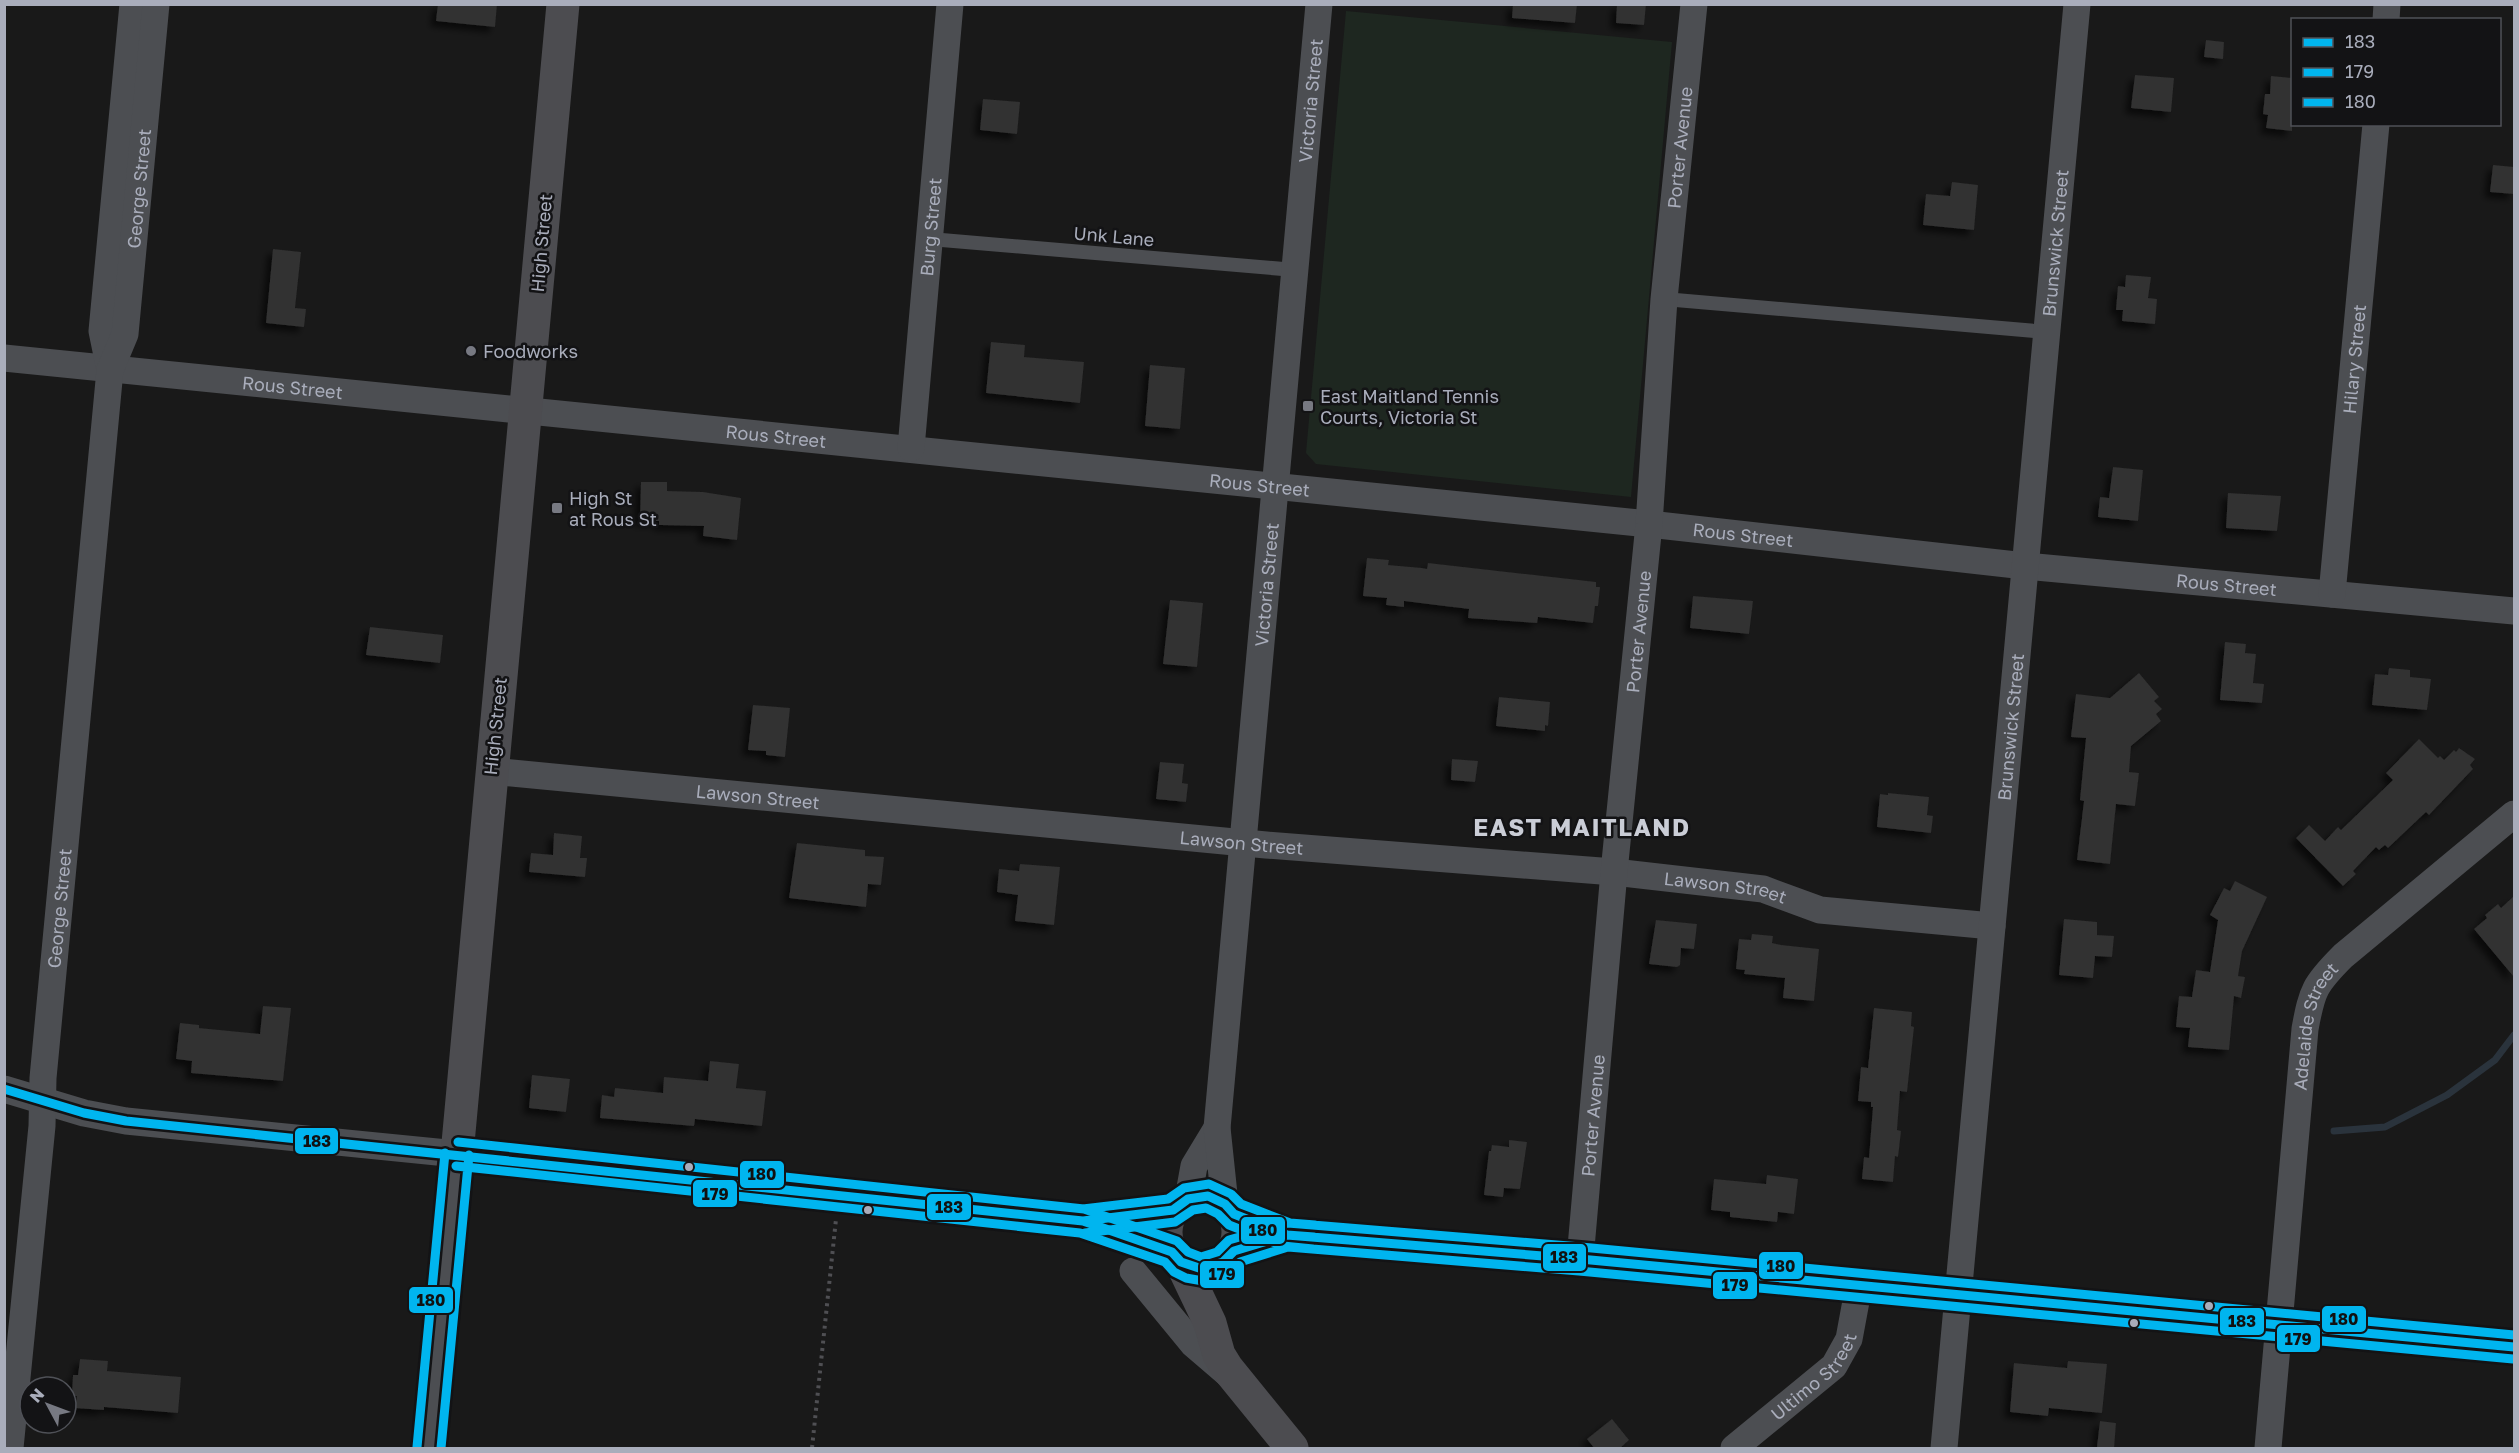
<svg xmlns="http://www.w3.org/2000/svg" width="2519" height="1453" viewBox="0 0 2519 1453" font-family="'Golos Text',sans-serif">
<defs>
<filter id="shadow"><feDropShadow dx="-5.5" dy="5.5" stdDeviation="3" flood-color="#0009"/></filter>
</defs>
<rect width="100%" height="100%" fill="#191919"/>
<!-- green -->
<path fill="#1e2720" d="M 1346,11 L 1672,42 L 1631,497 L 1316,464 L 1306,453 Z"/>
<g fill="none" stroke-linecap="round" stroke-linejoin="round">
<!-- stream -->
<path stroke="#2a333c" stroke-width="7" d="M 2334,1131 L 2385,1127 L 2447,1095 L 2495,1060 L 2514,1035"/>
</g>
<!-- building -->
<path fill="#313131" filter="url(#shadow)" d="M 438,4 L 497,4 L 495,27 L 436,21 Z
M 1513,4 L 1577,4 L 1575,23 L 1512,18 Z
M 1617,4 L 1646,4 L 1644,25 L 1616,23 Z
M 2206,40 L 2224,42 L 2223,59 L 2204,57 Z
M 2135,75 L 2174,78 L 2171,112 L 2131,108 Z
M 2271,76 L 2292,78 L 2292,131 L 2266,128 L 2268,115 L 2263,114 L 2265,94 L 2270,94 Z
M 983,99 L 1020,102 L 1017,134 L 980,130 Z
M 2493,165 L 2514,167 L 2514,194 L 2490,192 Z
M 1952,182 L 1978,185 L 1974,230 L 1923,225 L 1926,194 L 1950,196 Z
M 273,249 L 301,252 L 295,308 L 306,309 L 304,327 L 266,323 Z
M 2126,275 L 2151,277 L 2148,298 L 2157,299 L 2155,324 L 2122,321 L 2123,310 L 2116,310 L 2118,286 L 2125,287 Z
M 991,342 L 1025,345 L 1024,357 L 1084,362 L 1080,403 L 986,393 Z
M 1150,365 L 1185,368 L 1180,429 L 1145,426 Z
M 2113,467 L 2143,470 L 2138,521 L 2098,517 L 2100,497 L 2109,498 Z
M 641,482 L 667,482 L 667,491 L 703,492 L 741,498 L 737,540 L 703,536 L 704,526 L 659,525 L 659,521 L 640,521 Z
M 2228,493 L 2281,496 L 2277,531 L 2226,528 Z
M 1367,558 L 1389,560 L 1388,565 L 1422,568 L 1427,569 L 1428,563 L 1596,582 L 1596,587 L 1600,587 L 1598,606 L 1595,606 L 1593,623 L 1538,617 L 1537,623 L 1468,618 L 1469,609 L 1404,601 L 1404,607 L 1386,605 L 1387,598 L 1363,596 Z
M 1693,596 L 1753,601 L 1749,634 L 1690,628 Z
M 1170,600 L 1203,603 L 1197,667 L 1163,664 Z
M 370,627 L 443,635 L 440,663 L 366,655 Z
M 2225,642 L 2246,644 L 2245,653 L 2256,654 L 2253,683 L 2264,684 L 2262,703 L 2220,700 Z
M 2389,668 L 2410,670 L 2410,677 L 2431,679 L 2427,710 L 2372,705 L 2375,674 L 2388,675 Z
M 2139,673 L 2159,697 L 2154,701 L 2162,709 L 2156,714 L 2161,721 L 2131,746 L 2129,772 L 2139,773 L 2135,806 L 2116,804 L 2110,864 L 2077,860 L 2084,801 L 2080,800 L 2086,738 L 2071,737 L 2076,694 L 2110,698 Z
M 1499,697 L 1550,702 L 1548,726 L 1545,725 L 1545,731 L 1496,726 Z
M 753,705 L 790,708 L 785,757 L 766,755 L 766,751 L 748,750 Z
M 2419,739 L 2438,758 L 2440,756 L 2444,760 L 2454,750 L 2456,752 L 2459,748 L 2475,759 L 2470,765 L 2473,769 L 2429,815 L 2426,812 L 2388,848 L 2385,845 L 2379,850 L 2376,847 L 2353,871 L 2356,874 L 2343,886 L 2296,838 L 2309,825 L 2325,841 L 2338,827 L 2341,830 L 2393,780 L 2386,773 Z
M 1452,759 L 1478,761 L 1475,782 L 1451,780 Z
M 1160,762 L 1184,764 L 1182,783 L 1188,784 L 1186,802 L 1156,799 Z
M 1888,793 L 1929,797 L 1927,815 L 1933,816 L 1931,833 L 1877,827 L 1880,794 L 1888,795 Z
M 554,833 L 582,836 L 580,858 L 587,858 L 585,877 L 529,872 L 531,853 L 553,855 Z
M 797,843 L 865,850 L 865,856 L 884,857 L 881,885 L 868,884 L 866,907 L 789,898 Z
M 1020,864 L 1060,867 L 1054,925 L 1015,921 L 1018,895 L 997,892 L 999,869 L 1019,871 Z
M 2235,881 L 2267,897 L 2242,951 L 2238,976 L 2245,977 L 2241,998 L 2234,996 L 2229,1050 L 2188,1047 L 2190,1028 L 2176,1027 L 2179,996 L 2192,997 L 2196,970 L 2210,972 L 2218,920 L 2210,915 L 2224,888 L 2230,891 Z
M 2514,896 L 2514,977 L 2474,929 L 2487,918 L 2485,915 L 2498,904 L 2501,908 Z
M 2064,919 L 2097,922 L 2097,935 L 2114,936 L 2112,957 L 2095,956 L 2093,978 L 2059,975 Z
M 1656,920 L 1697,924 L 1694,949 L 1681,948 L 1680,965 L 1677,967 L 1649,964 Z
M 1752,934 L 1773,936 L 1772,943 L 1781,945 L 1819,949 L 1814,1001 L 1783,998 L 1785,978 L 1744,974 L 1745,970 L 1736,969 L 1739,939 L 1751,940 Z
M 263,1006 L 291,1008 L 283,1081 L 191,1073 L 192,1061 L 176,1059 L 180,1023 L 199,1025 L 199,1028 L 260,1034 Z
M 1874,1008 L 1912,1012 L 1911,1026 L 1914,1027 L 1907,1092 L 1900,1091 L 1897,1130 L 1901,1131 L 1898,1157 L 1895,1156 L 1893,1182 L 1862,1179 L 1864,1157 L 1869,1158 L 1873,1107 L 1871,1107 L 1871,1102 L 1858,1101 L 1861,1067 L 1868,1068 Z
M 710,1061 L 739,1064 L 736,1088 L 766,1091 L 762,1126 L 695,1119 L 694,1126 L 600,1118 L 602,1095 L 614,1097 L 615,1088 L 663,1093 L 664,1077 L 708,1081 Z
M 532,1075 L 570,1079 L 566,1112 L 529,1108 Z
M 1509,1140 L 1527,1142 L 1520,1189 L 1504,1188 L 1503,1197 L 1484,1195 L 1489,1151 L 1491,1151 L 1492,1145 L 1509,1147 Z
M 1767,1175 L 1798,1179 L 1794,1214 L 1778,1212 L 1777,1222 L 1730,1217 L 1730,1212 L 1711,1210 L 1714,1179 L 1766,1184 Z
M 80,1359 L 108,1361 L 107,1371 L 181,1377 L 178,1413 L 104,1407 L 104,1410 L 75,1408 L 77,1396 L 72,1396 L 73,1375 L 78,1375 Z
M 2068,1361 L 2107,1364 L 2102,1413 L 2049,1408 L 2048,1416 L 2010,1412 L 2014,1363 L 2067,1368 Z
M 1612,1419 L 1629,1440 L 1619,1449 L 1595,1449 L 1587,1439 Z
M 2100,1421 L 2116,1423 L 2114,1449 L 2097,1447 Z"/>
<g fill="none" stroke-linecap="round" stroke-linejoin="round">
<!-- path -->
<path stroke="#4f4f53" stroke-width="4" stroke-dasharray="3 4.5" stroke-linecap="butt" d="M 812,1448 L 836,1219"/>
<!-- lane -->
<path stroke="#4c4e52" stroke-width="14" d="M 930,239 L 1295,270
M 1664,299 L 2047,332"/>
<!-- street -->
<g stroke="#4c4e52" stroke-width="27">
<path d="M 2386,20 L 2387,4"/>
<path id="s1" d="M 4,358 L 1649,524 L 2025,566 L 2514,611"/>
<path d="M 110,370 L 102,331 L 133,4"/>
<path id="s2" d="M 911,448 L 950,4"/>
<path id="s3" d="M 2332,594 L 2376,124"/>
<path id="s4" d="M 491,771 L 1266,845 L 1614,872 L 1763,889 L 1820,910 L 1992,926"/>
<path d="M 4,1089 L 84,1113 L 126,1121 L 457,1154 L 429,1448"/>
<path d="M 1188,1199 L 1194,1166 L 1217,1128"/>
<path id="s5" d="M 1225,1204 L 1217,1128 L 1319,4"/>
<path d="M 1234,1214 L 1287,1235 L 1580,1259 L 2514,1347"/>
<path d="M 1234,1251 L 1287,1235"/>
<path id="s6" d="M 1580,1259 L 1614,872 L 1649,524 L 1664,299 L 1694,4"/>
<path d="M 1133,1271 L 1193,1344 L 1228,1374"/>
<path id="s7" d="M 10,1448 L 42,1126 L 43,1078 L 110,370 L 125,334 L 156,4"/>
<path id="s8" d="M 1734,1448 L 1834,1366 L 1849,1339 L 1859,1285"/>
<path id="s9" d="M 1944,1448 L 2077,4"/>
<path id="s10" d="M 2268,1448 L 2305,1029 C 2312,990 2315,984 2343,956 L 2514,814"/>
</g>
<!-- secondary -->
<path stroke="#4c4c50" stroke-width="33" d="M 563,4 L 457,1154 L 1083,1221 L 1130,1217 L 1173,1210
M1166 1232a36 36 0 1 1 72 0a36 36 0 1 1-72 0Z
M 1090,1224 L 1172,1252
M 1181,1262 L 1210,1323 L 1219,1355 L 1227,1368 L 1292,1448"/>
<defs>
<path id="bus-1" d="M 4,1089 L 84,1113 L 126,1121 L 1083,1221 L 1172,1252 L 1181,1262 L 1202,1269 L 1223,1262 L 1234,1251 L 1287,1235 L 1580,1259 L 2514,1347
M 1083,1221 L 1173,1210 L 1188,1199 L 1208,1196 L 1225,1204 L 1234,1214 L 1287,1235 L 1314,1237"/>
<path id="bus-2" d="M 456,1166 L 1080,1233 L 1165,1262 L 1174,1272 L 1186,1278 L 1203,1281 L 1229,1272 L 1240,1262 L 1288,1247 L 1579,1271 L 2513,1359
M 1085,1233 L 1175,1222 L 1193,1210 L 1206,1208 L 1218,1214 L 1229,1225 L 1283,1246 L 1313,1249
M 441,1448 L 469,1155"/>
<path id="bus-3" d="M 458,1142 L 1084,1209 L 1177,1241 L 1188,1252 L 1201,1257 L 1217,1252 L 1229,1240 L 1288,1223 L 1581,1247 L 2514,1335
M 1083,1209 L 1168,1199 L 1184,1188 L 1209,1184 L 1231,1194 L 1241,1204 L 1290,1223 L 1315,1225
M 417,1447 L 445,1153"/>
</defs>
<!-- bus-1 casing -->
<use href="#bus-1" stroke="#131315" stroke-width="14"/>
<!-- bus-2 casing -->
<use href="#bus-2" stroke="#131315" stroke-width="14"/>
<!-- bus-3 casing -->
<use href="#bus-3" stroke="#131315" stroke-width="14"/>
<!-- bus-1 -->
<use href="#bus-1" stroke="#00b5ef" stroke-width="9"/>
<!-- bus-2 -->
<use href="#bus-2" stroke="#00b5ef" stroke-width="9"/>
<!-- bus-3 -->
<use href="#bus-3" stroke="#00b5ef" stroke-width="9"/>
</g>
<!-- markers -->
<g fill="#777982" stroke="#131315" stroke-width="2">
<circle cx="471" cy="351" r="6"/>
<rect x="1302" y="400" width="12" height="12" rx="3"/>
<rect x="551" y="502" width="12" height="12" rx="3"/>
</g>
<g fill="#a9adbb" stroke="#131315" stroke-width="2">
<circle cx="689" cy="1167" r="5"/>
<circle cx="868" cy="1210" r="5"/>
<circle cx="2209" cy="1306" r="5"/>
<circle cx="2134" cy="1323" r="5"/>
</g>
<g text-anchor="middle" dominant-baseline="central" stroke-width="5" stroke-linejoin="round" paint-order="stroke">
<!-- street labels -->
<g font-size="18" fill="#a9adbb" stroke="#131315">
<text stroke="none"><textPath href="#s5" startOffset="1108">Victoria Street</textPath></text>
<text stroke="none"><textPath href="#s6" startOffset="1116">Porter Avenue</textPath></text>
<text stroke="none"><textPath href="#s7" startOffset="1268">George Street</textPath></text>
<text stroke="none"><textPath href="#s2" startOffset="222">Burg Street</textPath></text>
<text transform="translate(1114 236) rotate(5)">Unk Lane</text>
<text transform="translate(541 243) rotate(-85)">High Street</text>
<text stroke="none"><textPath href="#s9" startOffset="1210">Brunswick Street</textPath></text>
<text stroke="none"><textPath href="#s3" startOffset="236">Hilary Street</textPath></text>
<text stroke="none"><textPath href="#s1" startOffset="290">Rous Street</textPath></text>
<text stroke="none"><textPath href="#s1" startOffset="776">Rous Street</textPath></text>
<text stroke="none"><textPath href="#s1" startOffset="1262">Rous Street</textPath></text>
<text stroke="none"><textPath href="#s1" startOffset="1748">Rous Street</textPath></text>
<text stroke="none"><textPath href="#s5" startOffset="622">Victoria Street</textPath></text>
<text stroke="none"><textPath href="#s1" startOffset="2234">Rous Street</textPath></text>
<text stroke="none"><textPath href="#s6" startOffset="630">Porter Avenue</textPath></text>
<text transform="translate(495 726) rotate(-84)">High Street</text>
<text stroke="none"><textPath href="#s9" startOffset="724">Brunswick Street</textPath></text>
<text stroke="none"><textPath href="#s4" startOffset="268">Lawson Street</textPath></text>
<text stroke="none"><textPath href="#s4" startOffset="754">Lawson Street</textPath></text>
<text stroke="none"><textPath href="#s4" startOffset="1240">Lawson Street</textPath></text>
<text stroke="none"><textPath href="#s7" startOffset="542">George Street</textPath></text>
<text stroke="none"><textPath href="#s10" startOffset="426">Adelaide Street</textPath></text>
<text stroke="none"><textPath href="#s6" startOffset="144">Porter Avenue</textPath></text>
<text stroke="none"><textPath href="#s8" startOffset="108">Ultimo Street</textPath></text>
</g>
<!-- poi labels -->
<g font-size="18" fill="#a9adbb" stroke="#131315" text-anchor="start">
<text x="483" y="351">Foodworks</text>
<text x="1320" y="396">East Maitland Tennis<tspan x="1320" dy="21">Courts, Victoria St</tspan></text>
<text x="569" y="498">High St<tspan x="569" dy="21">at Rous St</tspan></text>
</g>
<!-- district labels -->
<g font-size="24" font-weight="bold" letter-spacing="1.5" fill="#cacdd6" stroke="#131315">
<text x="1582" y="826">EAST MAITLAND</text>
</g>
</g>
<g stroke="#131315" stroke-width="2">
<rect x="294" y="1127" width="45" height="28" rx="6" fill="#00b5ef"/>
<rect x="739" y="1160" width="46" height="29" rx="6" fill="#00b5ef"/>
<rect x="692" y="1179" width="46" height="29" rx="6" fill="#00b5ef"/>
<rect x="926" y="1193" width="46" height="28" rx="6" fill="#00b5ef"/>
<rect x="1240" y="1216" width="46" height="29" rx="6" fill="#00b5ef"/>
<rect x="1542" y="1243" width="45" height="29" rx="6" fill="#00b5ef"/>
<rect x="1758" y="1251" width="46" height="29" rx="6" fill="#00b5ef"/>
<rect x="1199" y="1260" width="46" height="29" rx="6" fill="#00b5ef"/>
<rect x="1712" y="1271" width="46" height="29" rx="6" fill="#00b5ef"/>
<rect x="408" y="1286" width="46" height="28" rx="6" fill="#00b5ef"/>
<rect x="2321" y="1305" width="46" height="28" rx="6" fill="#00b5ef"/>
<rect x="2219" y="1307" width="46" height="29" rx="6" fill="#00b5ef"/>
<rect x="2276" y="1324" width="45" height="29" rx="6" fill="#00b5ef"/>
</g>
<g font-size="16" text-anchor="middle" font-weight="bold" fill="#111">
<text x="317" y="1147">183</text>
<text x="762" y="1180">180</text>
<text x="715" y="1200">179</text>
<text x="949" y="1213">183</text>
<text x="1263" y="1236">180</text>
<text x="1564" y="1263">183</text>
<text x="1781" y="1272">180</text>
<text x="1222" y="1280">179</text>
<text x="1735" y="1291">179</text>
<text x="431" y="1306">180</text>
<text x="2344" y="1325">180</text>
<text x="2242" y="1327">183</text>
<text x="2298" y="1345">179</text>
</g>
<!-- border -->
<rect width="2519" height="1453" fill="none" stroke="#a9adbb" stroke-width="12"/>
<!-- legend -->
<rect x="2291" y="18" width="210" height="108" fill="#131315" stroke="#4f5157" stroke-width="1.5"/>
<rect x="2303" y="38" width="30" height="9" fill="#00b5ef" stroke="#4f5157" stroke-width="1.5"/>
<text x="2345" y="48" font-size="18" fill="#a9adbb">183</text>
<rect x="2303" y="68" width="30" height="9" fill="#00b5ef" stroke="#4f5157" stroke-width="1.5"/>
<text x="2345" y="78" font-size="18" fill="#a9adbb">179</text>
<rect x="2303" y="98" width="30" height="9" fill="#00b5ef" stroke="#4f5157" stroke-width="1.5"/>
<text x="2345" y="108" font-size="18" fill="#a9adbb">180</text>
<!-- north arrow -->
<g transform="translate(48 1405) rotate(311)"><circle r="28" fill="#131315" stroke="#4f5157" stroke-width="1.5"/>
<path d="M0-4.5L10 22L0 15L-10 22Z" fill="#777982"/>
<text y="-9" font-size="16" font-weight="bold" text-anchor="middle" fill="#a9adbb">N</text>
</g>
</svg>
